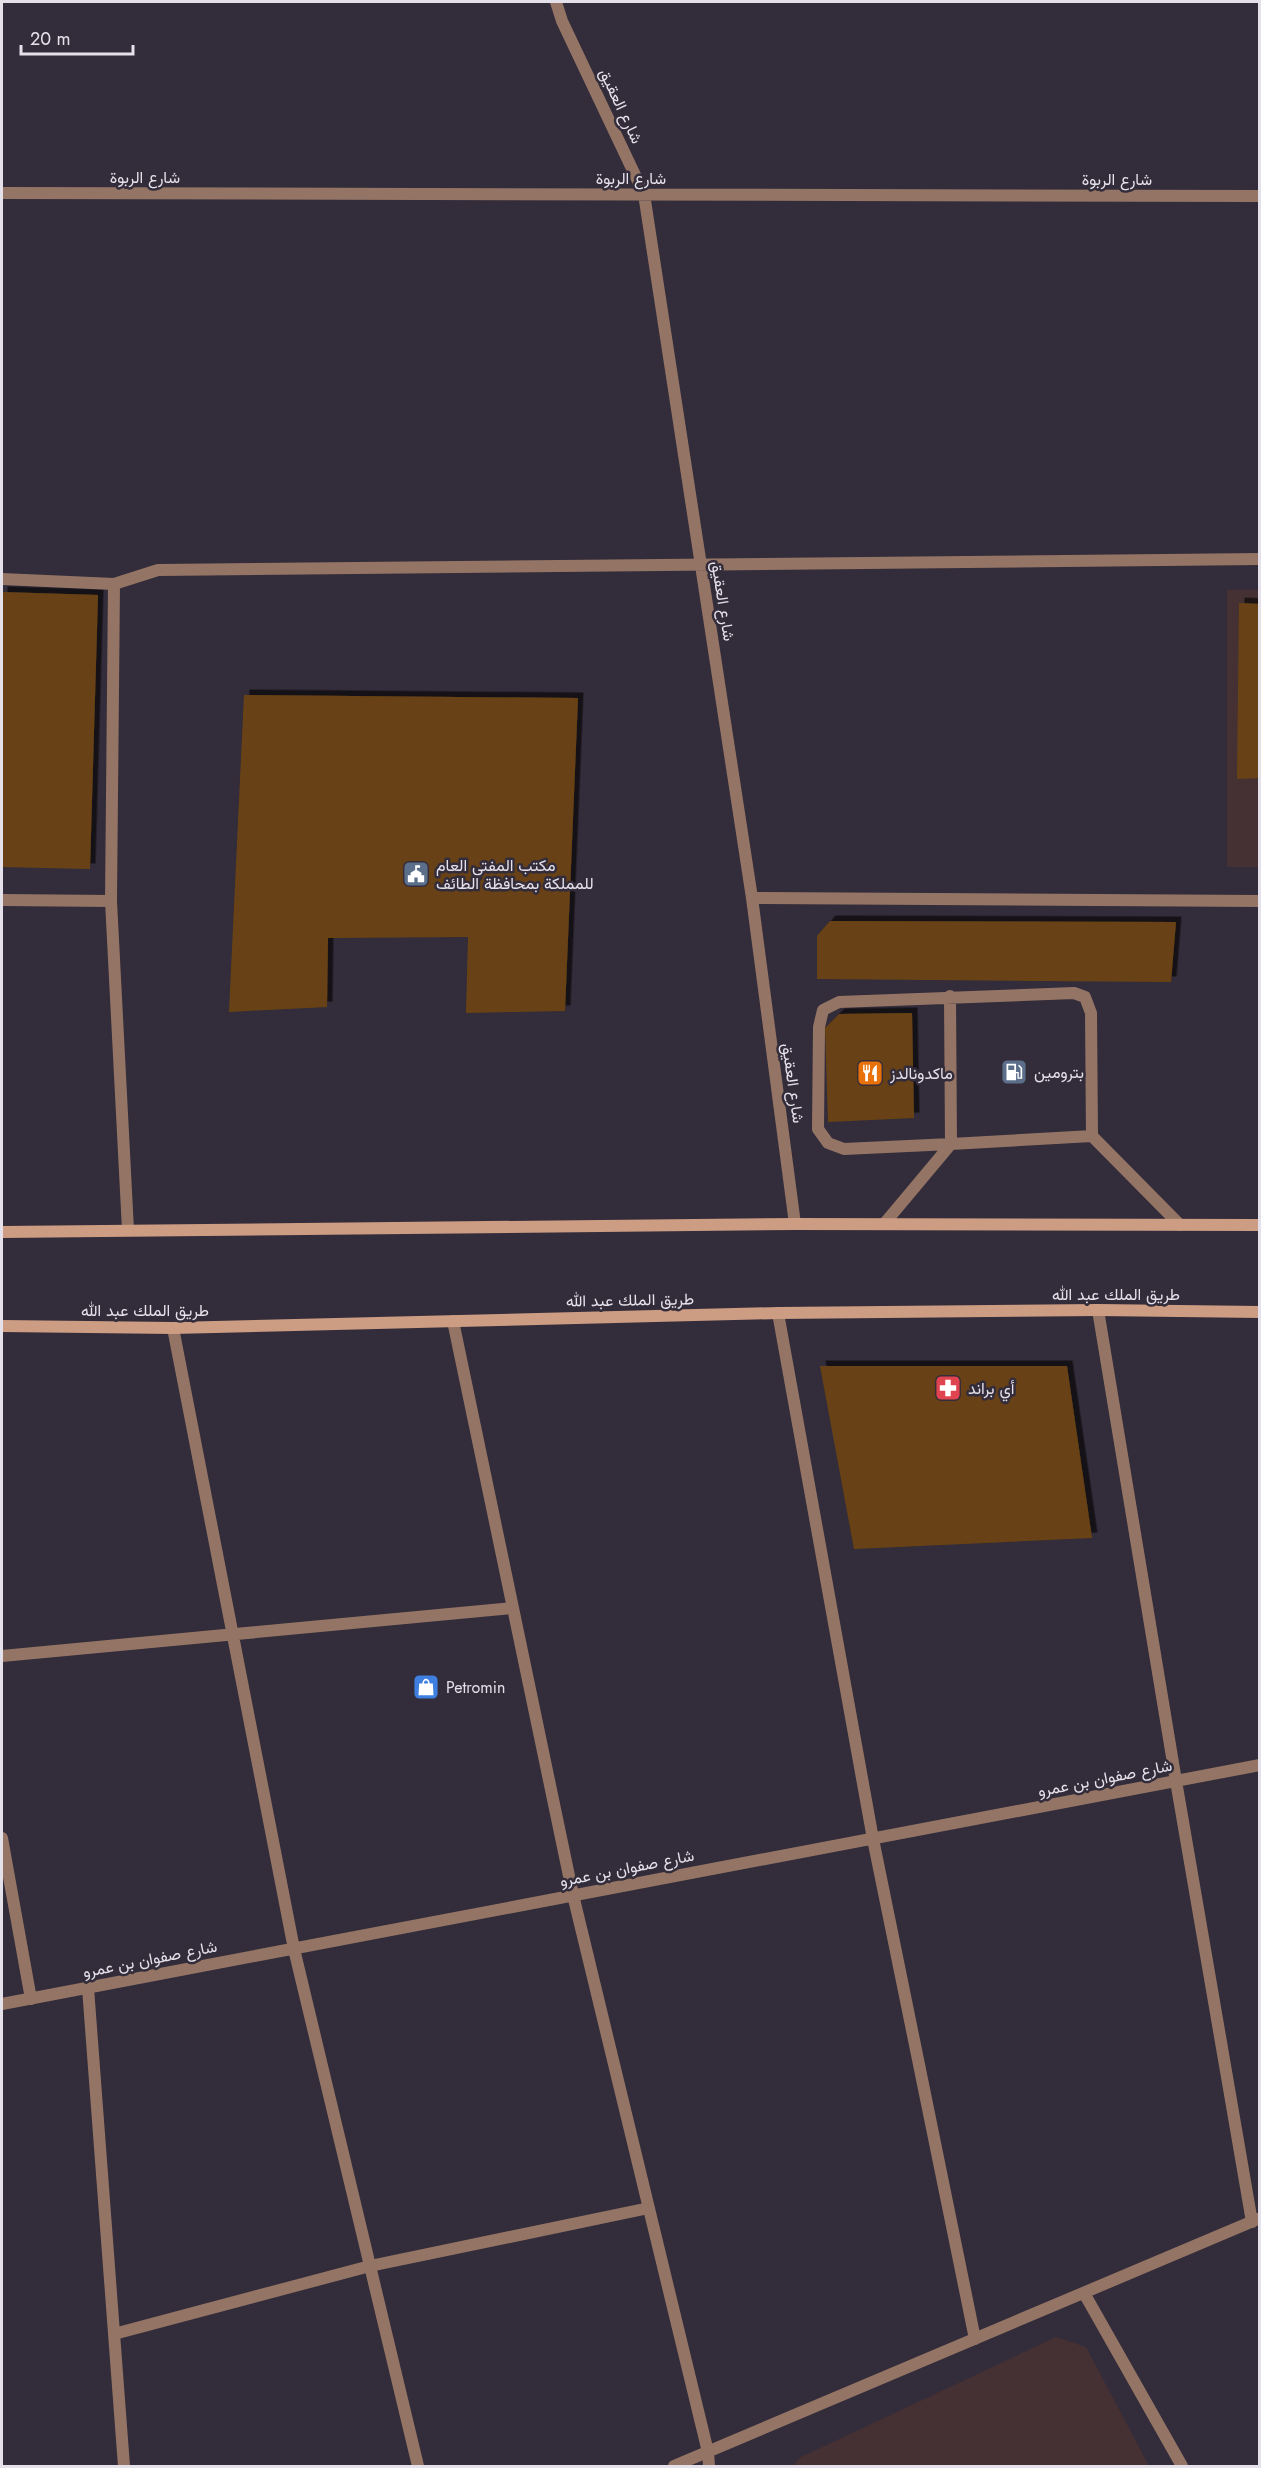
<svg xmlns="http://www.w3.org/2000/svg" width="1261" height="2468" viewBox="0 0 1261 2468" font-family="Jost,Vazirmatn,sans-serif">
<defs>
<filter id="shadow"><feDropShadow dx="5.5" dy="-5.5" stdDeviation="0" flood-color="#0009"/></filter>
</defs>
<rect width="100%" height="100%" fill="#332c3a"/>
<!-- education -->
<path fill="#453133" d="M 1227,590 L 1259,590 L 1259,867 L 1227,867 Z
M 1056,2337 L 1086,2347 L 1149,2466 L 792,2466 L 801,2457 Z"/>
<!-- building -->
<path fill="#684312" filter="url(#shadow)" d="M 2,592 L 98,595 L 90,869 L 2,867 Z
M 1239,603 L 1260,604 L 1260,778 L 1237,779 Z
M 244,695 L 578,698 L 565,1011 L 466,1013 L 468,937 L 328,938 L 327,1007 L 229,1012 Z
M 830,921 L 1176,922 L 1171,982 L 817,979 L 817,936 Z
M 912,1013 L 914,1118 L 828,1122 L 825,1028 L 839,1014 Z
M 820,1366 L 1067,1366 L 1092,1538 L 854,1549 Z"/>
<g fill="none" stroke-linecap="round" stroke-linejoin="round">
<!-- service -->
<path stroke="#947565" stroke-width="12" d="M 950,996 L 951,1144 L 844,1149 L 828,1143 L 818,1129 L 819,1027 L 823,1010 L 839,1002 L 1074,993 L 1085,997 L 1091,1013 L 1092,1136
M 884,1224 L 951,1144 L 1092,1136 L 1180,1225"/>
<!-- minor -->
<path stroke="#947565" stroke-width="12" d="M 556,2 L 562,21 L 644,194 L 752,898 L 795,1224
M 2,193 L 1260,196
M 2,579 L 114,584 L 158,570 L 1260,559
M 114,584 L 111,901 L 128,1230
M 752,898 L 1260,901
M 2,900 L 111,901
M 1098,1310 L 1176,1781 L 1252,2222
M 778,1313 L 873,1839 L 975,2339
M 453,1321 L 573,1895 L 708,2452 L 709,2466
M 173,1328 L 294,1949 L 418,2466
M 2,1656 L 513,1608
M 2,1838 L 31,1999
M 88,1988 L 124,2466
M 2,2004 L 1260,1765
M 1084,2293 L 1182,2466
M 114,2334 L 370,2266 L 649,2208
M 674,2466 L 1258,2219"/>
<!-- secondary -->
<path stroke="#cc9c83" stroke-width="12" d="M 2,1232 L 795,1224 L 1260,1225
M 2,1326 L 173,1328 L 778,1313 L 1098,1310 L 1260,1312"/>
</g>
<!-- icons -->
<defs>
<symbol id="civic-square" viewBox="-11 -11 22 22"><rect x="-9" y="-9" width="18" height="18" rx="4" fill="#5c6f8a" stroke="#332c3a"/><path d="M-.6-6.5H3V-4.5H.6V-3L4-1V1h2V6H-6V1h2V-1L-.6-3ZM-1.2 2.5V6h2.4V2.5Z" fill="#fff"/></symbol>
<symbol id="fuel-square" viewBox="-11 -11 22 22"><rect x="-9" y="-9" width="18" height="18" rx="4" fill="#5c6f8a" stroke="#332c3a"/><path d="M-5.5-6h7V0h2V4h1.3V-2.5L3-4.5l.8-.8L6-3V5H2.5V1h-1V6h-7ZM-4.2-4.7v3.2H.2V-4.7Z" fill="#fff"/></symbol>
<symbol id="restaurant-square" viewBox="-11 -11 22 22"><rect x="-9" y="-9" width="18" height="18" rx="4" fill="#e8710a" stroke="#332c3a"/><path d="M-5-6h1v4h1v-4h1v4h1v-4h1v5L-1.5 .5V6h-2V.5L-5-1ZM5-6V6H3V1.5H1.5Q1.5-4 5-6Z" fill="#fff"/></symbol>
<symbol id="pharmacy-square" viewBox="-11 -11 22 22"><rect x="-9" y="-9" width="18" height="18" rx="4" fill="#e0444e" stroke="#332c3a"/><path d="M-2-6h4v4h4v4h-4v4h-4v-4h-4v-4h4Z" fill="#fff"/></symbol>
<symbol id="shop-square" viewBox="-11 -11 22 22"><rect x="-9" y="-9" width="18" height="18" rx="4" fill="#3f7fe0" stroke="#332c3a"/><path d="M-5-2.5h2.3a2.7 3.5 0 0 1 5.4 0H5L5.5 6h-11ZM-1.5-2.5h3a1.5 2.3 0 0 0-3 0Z" fill="#fff"/></symbol>
</defs>
<g fill-rule="evenodd">
<use href="#civic-square" x="401" y="859" width="30" height="30"/>
<use href="#fuel-square" x="999" y="1057" width="30" height="30"/>
<use href="#restaurant-square" x="855" y="1058" width="30" height="30"/>
<use href="#pharmacy-square" x="933" y="1373" width="30" height="30"/>
<use href="#shop-square" x="411" y="1672" width="30" height="30"/>
</g>
<g text-anchor="middle" dominant-baseline="central" stroke-width="5" stroke-linejoin="round" paint-order="stroke">
<!-- street labels -->
<g font-size="16" fill="#e5e1ea" stroke="#332c3a">
<text transform="translate(621 106) rotate(65)">شارع العقيق</text>
<text x="145" y="177">شارع الربوة</text>
<text x="631" y="178">شارع الربوة</text>
<text x="1117" y="179">شارع الربوة</text>
<text transform="translate(723 601) rotate(81)">شارع العقيق</text>
<text transform="translate(793 1083) rotate(82)">شارع العقيق</text>
<text x="1116" y="1294">طريق الملك عبد الله</text>
<text transform="translate(630 1300) rotate(-1)">طريق الملك عبد الله</text>
<text x="145" y="1310">طريق الملك عبد الله</text>
<text transform="translate(1105 1778) rotate(-11)">شارع صفوان بن عمرو</text>
<text transform="translate(627 1868) rotate(-11)">شارع صفوان بن عمرو</text>
<text transform="translate(150 1959) rotate(-11)">شارع صفوان بن عمرو</text>
</g>
<!-- poi labels -->
<g font-size="16" fill="#e5e1ea" stroke="#332c3a" text-anchor="start">
<text x="436" y="865">مكتب المفتي العام<tspan x="436" dy="18">للمملكة بمحافظة الطائف</tspan></text>
<text x="1034" y="1072">بترومين</text>
<text x="890" y="1073">ماكدونالدز</text>
<text x="968" y="1388">أي براند</text>
<text x="446" y="1687">Petromin</text>
</g>
</g>
<!-- border -->
<rect width="1261" height="2468" fill="none" stroke="#e5e1ea" stroke-width="6"/>
<!-- scale -->
<path d="M21 45v9h112v-9" fill="none" stroke="#e5e1ea" stroke-width="3"/>
<text x="30" y="45" font-size="18" fill="#e5e1ea" stroke="#332c3a" stroke-width="4.5" paint-order="stroke">20 m</text>
</svg>
